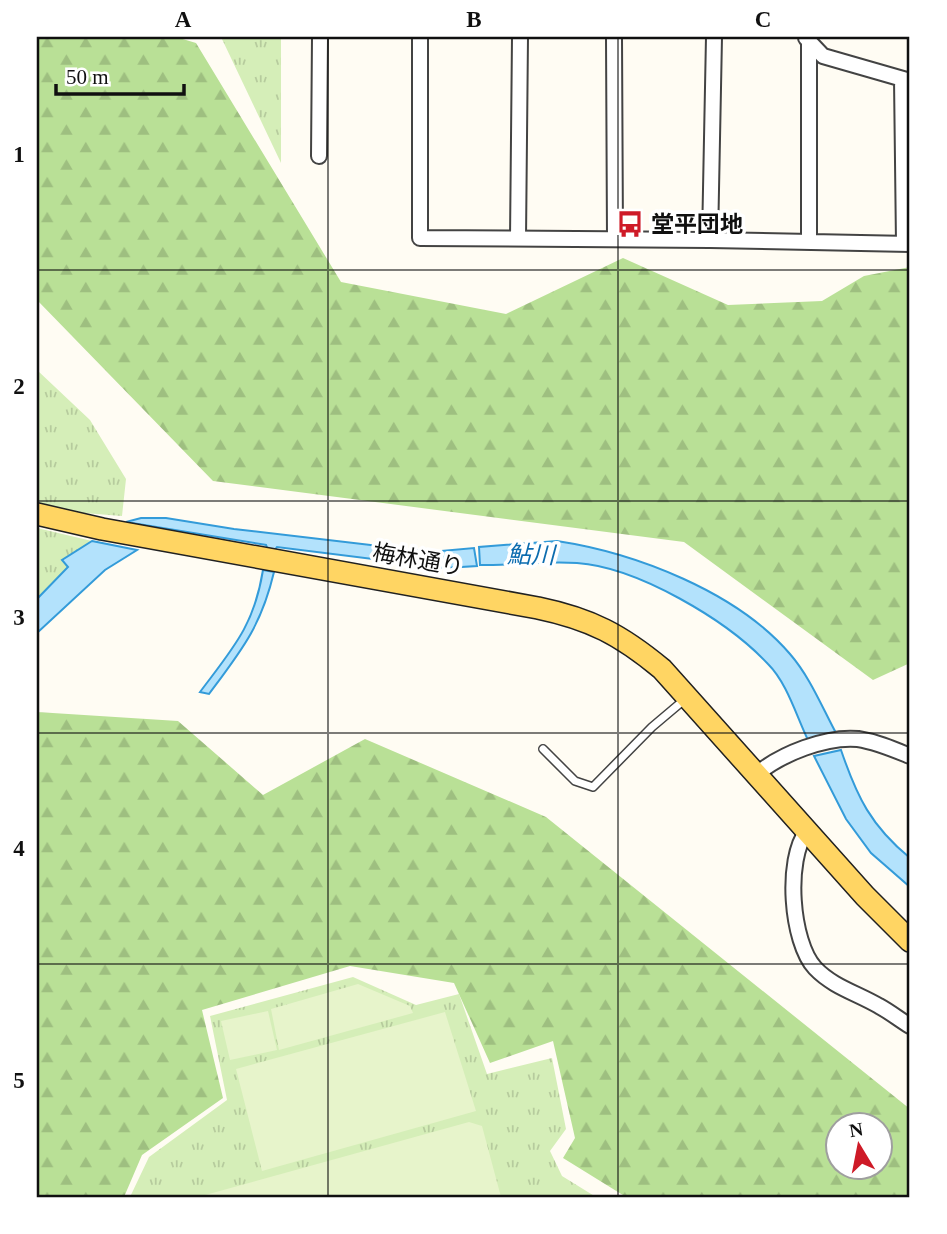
<svg xmlns="http://www.w3.org/2000/svg" width="947" height="1234" viewBox="0 0 947 1234" font-family="'Times New Roman','Noto Sans JP',serif">
<defs>
<pattern id="grass-tufts" width="24" height="20" patternUnits="userSpaceOnUse" patternTransform="scale(1.75)"><rect width="24" height="20" fill="#d5eeb8"/><path d="M3 7l-1-3M5 7V3M7 7l1-3M15 17l-1-3M17 17v-4M19 17l1-3" fill="none" stroke="#b6cb9d"/></pattern>
<pattern id="forest-firs" width="22" height="20" patternUnits="userSpaceOnUse" patternTransform="scale(1.75)"><rect width="22" height="20" fill="#b9e096"/><path d="M5 1l3.5 6h-7zM16 11l3.5 6h-7z" fill="#9ebf80"/></pattern>
</defs>
<rect width="100%" height="100%" fill="#fffcf3"/>
<!-- grass -->
<path fill="url(#grass-tufts)" d="M 221,37 L 281,37 L 281,163 Z
M 37,370 L 90,420 L 126,479 L 122,516 L 71,512 L 37,503 Z
M 37,528 L 92,541 L 62,560 L 68,567 L 37,599 Z
M 353,977 L 416,1005 L 459,994 L 487,1074 L 552,1058 L 566,1129 L 550,1151 L 562,1176 L 596,1197 L 130,1197 L 149,1157 L 227,1100 L 210,1016 Z"/>
<!-- forest -->
<path fill="url(#forest-firs)" fill-rule="evenodd" d="M 37,37 L 176,37 L 196,43 L 341,282 L 506,314 L 623,258 L 728,305 L 822,301 L 864,276 L 910,267 L 910,663 L 873,680 L 684,542 L 213,481 L 37,300 Z
M 37,712 L 178,721 L 263,795 L 365,739 L 546,817 L 910,1109 L 910,1197 L 626,1197 L 563,1158 L 575,1138 L 553,1041 L 490,1063 L 454,983 L 350,966 L 202,1010 L 223,1098 L 142,1155 L 124,1197 L 37,1197 ZM 838,1126 L 880,1126 L 880,1168 L 838,1168 Z"/>
<!-- pitch -->
<path fill="#e7f4cb" d="M 358,984 L 410,1006 L 413,1013 L 279,1050 L 271,1009 Z
M 268,1011 L 277,1050 L 230,1060 L 221,1021 Z
M 445,1012 L 476,1111 L 262,1171 L 236,1069 Z
M 469,1122 L 482,1126 L 501,1197 L 198,1197 Z"/>
<!-- water -->
<path fill="#b3e2fc" stroke="#339bd9" stroke-width="2" d="M 141,518 L 166,518 L 234,529 L 430,552 L 474,548 L 477,566 L 445,568 L 277,547 L 274,551 L 268,550 L 266,545 L 126,522 Z
M 92,541 L 137,550 L 105,570 L 37,633 L 37,599 L 68,567 L 62,560 Z
M 557,541 C 636,553 737,592 790,654 C 810,677 822,707 836,733 L 808,740 C 796,715 787,683 768,664 C 727,620 637,567 577,563 C 545,561 512,565 480,565 L 479,547 Z
M 263,570 L 274,572 C 261,627 241,651 209,694 L 200,692 C 233,648 254,626 263,570 Z
M 841,750 C 857,797 871,826 910,858 L 910,887 L 871,853 L 846,819 L 814,756 Z"/>
<g fill="none" stroke-linecap="round" stroke-linejoin="round">
<defs>
<path id="lane" d="M 543,749 L 575,781 L 593,787 L 652,727 L 684,700"/>
<path id="street" d="M 420,37 L 420,238 L 710,240 L 714,37
M 614,37 L 615,239
M 806,38 L 823,56 L 910,81
M 809,40 L 809,242
M 902,79 L 904,244
M 319,156 L 320,37
M 518,238 L 520,37
M 710,240 L 910,244
M 757,774 C 781,754 826,736 858,739 C 877,742 893,749 910,756
M 807,831 C 785,859 791,942 815,968 C 833,987 857,993 879,1006 C 890,1012 900,1020 910,1026"/>
<path id="primary" d="M 37,514 L 102,529 L 538,608 C 591,619 621,635 662,669 L 865,896 L 910,941"/>
</defs>
<!-- lane casing -->
<use href="#lane" stroke="#434343" stroke-width="10"/>
<!-- street casing -->
<use href="#street" stroke="#434343" stroke-width="18"/>
<!-- primary casing -->
<use href="#primary" stroke="#212121" stroke-width="24"/>
<!-- lane -->
<use href="#lane" stroke="#fff" stroke-width="7"/>
<!-- street -->
<use href="#street" stroke="#fff" stroke-width="14"/>
<!-- primary -->
<use href="#primary" stroke="#ffd563" stroke-width="21"/>
</g>
<!-- grid -->
<path fill="none" stroke="#101010" stroke-width="2" stroke-opacity="0.55" d="M 328,37 L 328,1197M 618,37 L 618,1197M 37,270 L 910,270M 37,501 L 910,501M 37,733 L 910,733M 37,964 L 910,964"/>
<!-- icons -->
<defs>
<symbol id="bus-bare" viewBox="-9 -9 18 18"><path d="M-5-6H5V4H4V6H2V4H-2V6H-4V4H-5ZM-3.5-4V0h7V-4ZM-3.5 1.2v1.5H-2V1.2ZM2 1.2v1.5H3.5V1.2Z" fill="#ce1a27" stroke="#fff" stroke-width="2.5" paint-order="stroke"/></symbol>
</defs>
<g fill-rule="evenodd">
<use href="#bus-bare" x="611" y="205" width="38" height="38"/>
</g>
<g text-anchor="middle" dominant-baseline="central" stroke-width="7" stroke-linejoin="round" paint-order="stroke">
<!-- poi labels -->
<g font-size="23" font-weight="bold" fill="#101010" stroke="#fff" text-anchor="start">
<text x="651" y="224">堂平団地</text>
</g>
<!-- street labels -->
<g font-size="23" fill="#101010" stroke="#fff">
<text transform="translate(418 560) rotate(10)">梅林通り</text>
</g>
<!-- water labels -->
<g font-size="24" font-style="italic" fill="#0c6caf" stroke="#fff">
<text transform="translate(531 555) rotate(1)">鮎川</text>
</g>
</g>
<!-- border -->
<rect width="947" height="1234" fill="none" stroke="#ffffff" stroke-width="77"/>
<!-- north arrow -->
<g transform="translate(859 1146) rotate(350)"><circle r="33" fill="#ffffff" stroke="#9f9f9f" stroke-width="2"/>
<path d="M0-5L12 26L0 18L-12 26Z" fill="#ce1a27"/>
<text y="-10" font-size="19" font-weight="bold" text-anchor="middle" fill="#101010">N</text>
</g>
<!-- scale -->
<path d="M56 84v10h128v-10" fill="none" stroke="#101010" stroke-width="3.5"/>
<text x="66" y="84" font-size="21" fill="#101010" stroke="#ffffff" stroke-width="5" paint-order="stroke">50 m</text>
<rect x="38" y="38" width="870" height="1158" fill="none" stroke="#101010" stroke-width="2.5"/>
<g font-size="23" text-anchor="middle" font-weight="bold" fill="#101010">
<text x="183" y="27">A</text>
<text x="474" y="27">B</text>
<text x="763" y="27">C</text>
<text x="19" y="162">1</text>
<text x="19" y="394">2</text>
<text x="19" y="625">3</text>
<text x="19" y="856">4</text>
<text x="19" y="1088">5</text>
</g>
</svg>
